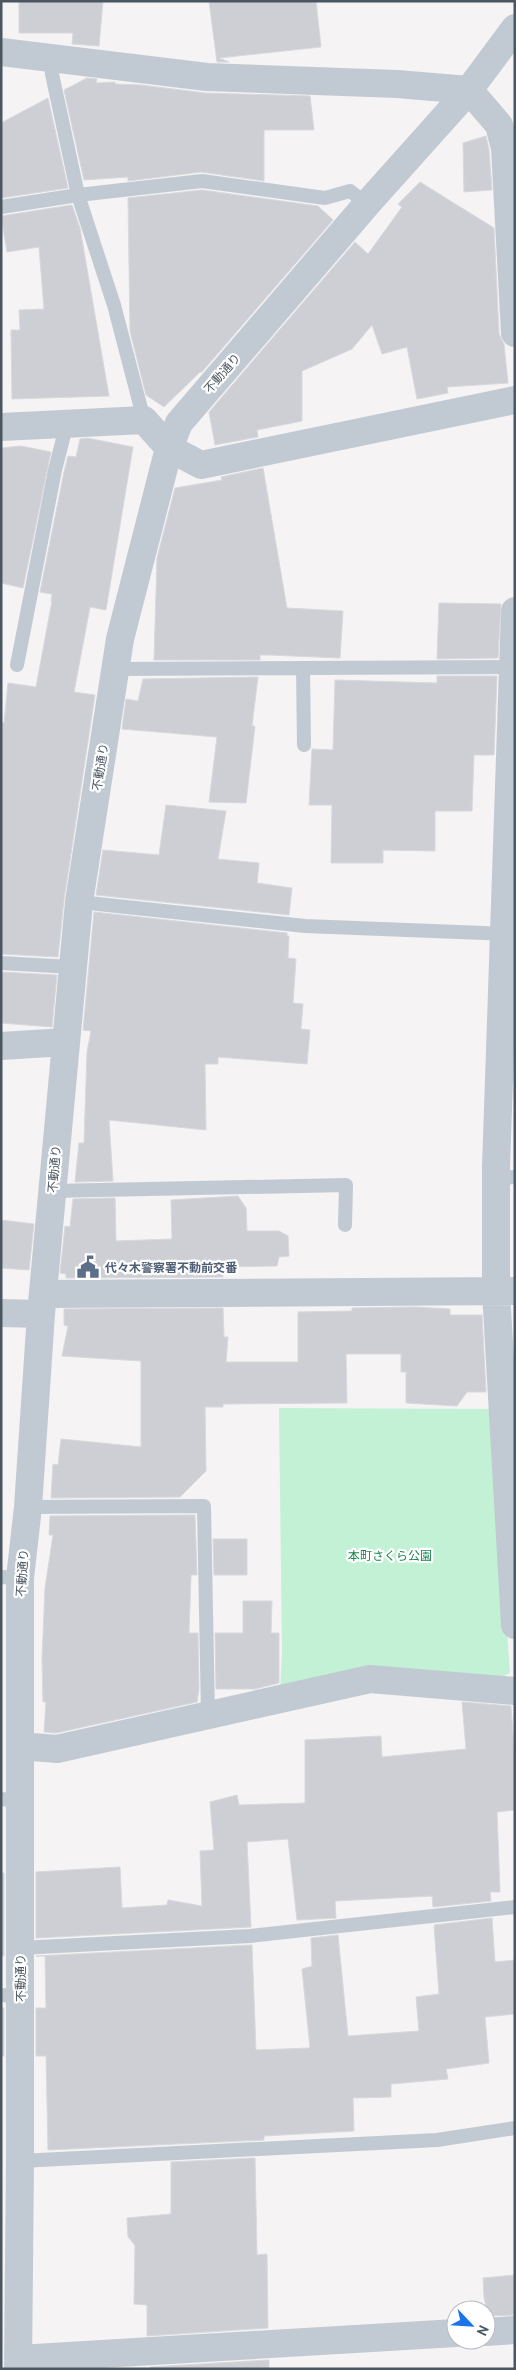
<svg xmlns="http://www.w3.org/2000/svg" width="516" height="2370" viewBox="0 0 516 2370" font-family="'PT Sans','Noto Sans JP',sans-serif">
<rect width="100%" height="100%" fill="#f5f3f3"/>
<!-- green -->
<path fill="#c3f1d5" d="M 279,1408 L 491,1409 L 510,1673 L 494,1681 L 280,1693 L 282,1651 Z"/>
<!-- building -->
<path fill="#cdcfd5" stroke="#d7d9de" d="M 19,1 L 103,1 L 99,46 L 72,44 L 73,33 L 19,33 Z
M 209,1 L 316,1 L 321,47 L 219,58 L 229,62 L 217,62 Z
M 87,78 L 97,79 L 96,83 L 115,82 L 115,84 L 141,85 L 205,93 L 310,96 L 314,130 L 264,130 L 264,181 L 201,172 L 128,181 L 128,177 L 84,180 L 64,90 Z
M 48,98 L 68,188 L 1,198 L 1,123 Z
M 486,136 L 489,150 L 492,190 L 464,192 L 463,143 Z
M 420,182 L 494,228 L 499,334 L 504,344 L 508,383 L 447,387 L 448,393 L 417,399 L 407,347 L 382,354 L 372,325 L 352,349 L 302,371 L 302,421 L 257,430 L 258,437 L 215,445 L 209,412 L 355,242 L 368,254 L 402,207 L 398,204 Z
M 202,190 L 318,206 L 333,220 L 201,373 L 201,371 L 164,407 L 146,395 L 130,331 L 128,198 Z
M 72,205 L 80,228 L 109,396 L 12,399 L 11,330 L 20,330 L 19,310 L 44,309 L 39,247 L 7,252 L 1,216 Z
M 87,438 L 133,447 L 106,610 L 90,607 L 74,692 L 95,695 L 64,900 L 58,957 L 1,954 L 1,722 L 4,723 L 8,683 L 36,687 L 52,601 L 51,601 L 52,594 L 40,592 L 64,472 L 68,456 L 76,457 L 80,439 Z
M 21,446 L 51,452 L 23,588 L 1,583 L 1,448 Z
M 263,468 L 287,608 L 343,611 L 340,658 L 270,655 L 260,655 L 260,660 L 154,660 L 157,558 L 175,488 L 222,480 L 221,477 Z
M 439,603 L 501,604 L 498,658 L 437,659 Z
M 437,676 L 497,676 L 494,755 L 474,755 L 472,811 L 435,811 L 435,851 L 383,850 L 383,863 L 331,863 L 332,805 L 309,805 L 312,749 L 333,750 L 335,680 L 437,683 Z
M 258,677 L 252,726 L 255,726 L 246,803 L 209,802 L 217,737 L 122,729 L 126,699 L 138,701 L 143,679 Z
M 166,805 L 226,811 L 218,859 L 259,863 L 257,883 L 292,888 L 289,915 L 96,895 L 103,850 L 159,855 Z
M 94,912 L 287,933 L 287,936 L 289,936 L 288,958 L 296,959 L 293,1003 L 303,1004 L 301,1029 L 310,1030 L 307,1064 L 218,1057 L 218,1064 L 205,1064 L 206,1130 L 109,1120 L 113,1181 L 75,1182 L 79,1143 L 84,1143 L 87,1052 L 91,1031 L 83,1030 Z
M 1,972 L 57,975 L 52,1027 L 1,1023 Z
M 238,1196 L 246,1208 L 247,1231 L 279,1231 L 288,1236 L 289,1256 L 279,1257 L 277,1266 L 222,1267 L 223,1277 L 66,1278 L 66,1274 L 60,1273 L 65,1226 L 70,1227 L 73,1199 L 115,1198 L 116,1241 L 172,1239 L 171,1200 Z
M 1,1220 L 34,1224 L 29,1270 L 1,1268 Z
M 415,1307 L 450,1309 L 450,1315 L 482,1315 L 486,1392 L 467,1392 L 457,1406 L 406,1403 L 406,1372 L 401,1372 L 401,1354 L 346,1354 L 347,1403 L 223,1404 L 223,1407 L 205,1407 L 206,1471 L 180,1497 L 51,1498 L 53,1464 L 58,1465 L 61,1439 L 141,1447 L 141,1361 L 62,1356 L 68,1326 L 64,1325 L 64,1309 L 223,1308 L 224,1337 L 228,1337 L 226,1362 L 298,1362 L 298,1312 L 352,1311 L 352,1308 Z
M 195,1515 L 197,1575 L 191,1575 L 189,1633 L 198,1633 L 199,1689 L 197,1702 L 56,1733 L 44,1732 L 46,1702 L 43,1702 L 42,1659 L 45,1588 L 53,1535 L 49,1535 L 50,1516 Z
M 213,1539 L 247,1539 L 247,1575 L 214,1575 Z
M 243,1601 L 272,1601 L 271,1633 L 279,1633 L 279,1683 L 255,1689 L 216,1689 L 215,1633 L 243,1633 Z
M 462,1702 L 511,1706 L 515,1761 L 515,1810 L 497,1812 L 500,1892 L 490,1892 L 491,1901 L 433,1907 L 432,1896 L 335,1901 L 336,1918 L 297,1920 L 288,1839 L 247,1842 L 251,1927 L 36,1938 L 36,1872 L 120,1867 L 122,1908 L 167,1905 L 168,1900 L 202,1906 L 200,1851 L 214,1850 L 210,1802 L 237,1795 L 239,1805 L 305,1803 L 305,1740 L 381,1736 L 382,1757 L 466,1749 Z
M 1,1873 L 4,1873 L 4,1956 L 1,1956 Z
M 492,1918 L 495,1962 L 515,1960 L 515,2014 L 485,2017 L 489,2063 L 446,2069 L 448,2079 L 391,2084 L 391,2097 L 353,2098 L 354,2131 L 264,2136 L 264,2140 L 48,2150 L 46,2056 L 36,2056 L 36,2008 L 46,2008 L 45,1956 L 36,1956 L 252,1945 L 256,2050 L 310,2048 L 302,1969 L 312,1966 L 311,1938 L 338,1935 L 348,2036 L 419,2031 L 416,1997 L 439,1994 L 434,1925 Z
M 1,2008 L 4,2008 L 4,2056 L 1,2056 Z
M 255,2158 L 257,2255 L 267,2254 L 268,2328 L 147,2336 L 147,2305 L 134,2304 L 135,2245 L 128,2237 L 127,2218 L 171,2214 L 171,2162 Z
M 515,2275 L 515,2315 L 488,2316 L 484,2297 L 483,2278 Z
M 269,2360 L 269,2369 L 150,2369 L 150,2367 Z"/>
<g fill="none" stroke-linecap="round" stroke-linejoin="round">
<!-- lane -->
<path stroke="#c1cad2" stroke-width="14" d="M 51,57 L 52,74 L 78,195 L 114,305 L 144,420
M 1,207 L 78,195 L 202,181 L 325,198 L 350,191 L 367,204
M 17,665 L 55,470 L 67,423
M 303,668 L 304,745
M 115,669 L 513,667
M 79,902 L 305,926 L 509,934
M 1,963 L 72,967
M 496,1178 L 515,1177
M 52,1191 L 346,1185 L 345,1225
M 28,1507 L 204,1506 L 208,1715
M 1,1577 L 20,1578
M 1,1799 L 19,1801
M 20,1948 L 250,1936 L 515,1907
M 1,1995 L 19,1996
M 20,2161 L 437,2140 L 515,2128"/>
<!-- street -->
<path stroke="#c1cad2" stroke-width="28" d="M 1,52 L 207,77 L 397,84 L 469,90 L 499,125 L 505,148 L 515,333
M 1,427 L 144,420 L 169,448 L 201,465 L 515,400
M 515,611 L 496,1167 L 496,1291 L 515,1625
M 1,1046 L 66,1042
M 43,1294 L 513,1291
M 1,1313 L 41,1314
M 20,1746 L 57,1749 L 370,1679 L 515,1691
M 486,2332 L 515,2330
M 18,2359 L 456,2333
M 18,2369 L 20,2161 L 20,1578 L 28,1507 L 41,1314 L 79,902 L 120,639 L 169,448 L 179,423 L 367,204 L 469,90 L 515,28"/>
</g>
<!-- icons -->
<defs>
<symbol id="civic-bare" viewBox="-9 -9 18 18"><path d="M-.6-6.5H3V-4.5H.6V-3L4-1V1h2V6H-6V1h2V-1L-.6-3ZM-1.2 2.5V6h2.4V2.5Z" fill="#5c6f8a" stroke="#fff" stroke-width="2.5" paint-order="stroke"/></symbol>
</defs>
<g fill-rule="evenodd">
<use href="#civic-bare" x="72" y="1251" width="32" height="32"/>
</g>
<g text-anchor="middle" dominant-baseline="central" stroke-width="4.5" stroke-linejoin="round" paint-order="stroke">
<!-- street labels -->
<g font-size="12" fill="#4a5661" stroke="#fff">
<text transform="translate(222 373) rotate(-49)">不動通り</text>
<text transform="translate(100 767) rotate(-81)">不動通り</text>
<text transform="translate(54 1169) rotate(-85)">不動通り</text>
<text transform="translate(22 1573) rotate(-86)">不動通り</text>
<text transform="translate(20 1978) rotate(-90)">不動通り</text>
</g>
<!-- service labels -->
<g font-size="12" font-weight="bold" fill="#4e5e75" stroke="#fff" text-anchor="start">
<text x="105" y="1267">代々木警察署不動前交番</text>
</g>
<!-- park labels -->
<g font-size="12" fill="#17864f" stroke="#fff">
<text x="390" y="1555">本町さくら公園</text>
</g>
</g>
<!-- border -->
<rect width="516" height="2370" fill="none" stroke="#4a5661" stroke-width="5"/>
<!-- north arrow -->
<g transform="translate(471 2325) rotate(115)"><circle r="24" fill="#ffffff" stroke="#b7bbc0"/>
<path d="M0-4L9 19L0 12L-9 19Z" fill="#1a73e8"/>
<text y="-8" font-size="14" font-weight="bold" text-anchor="middle" fill="#4a5661">N</text>
</g>
</svg>
